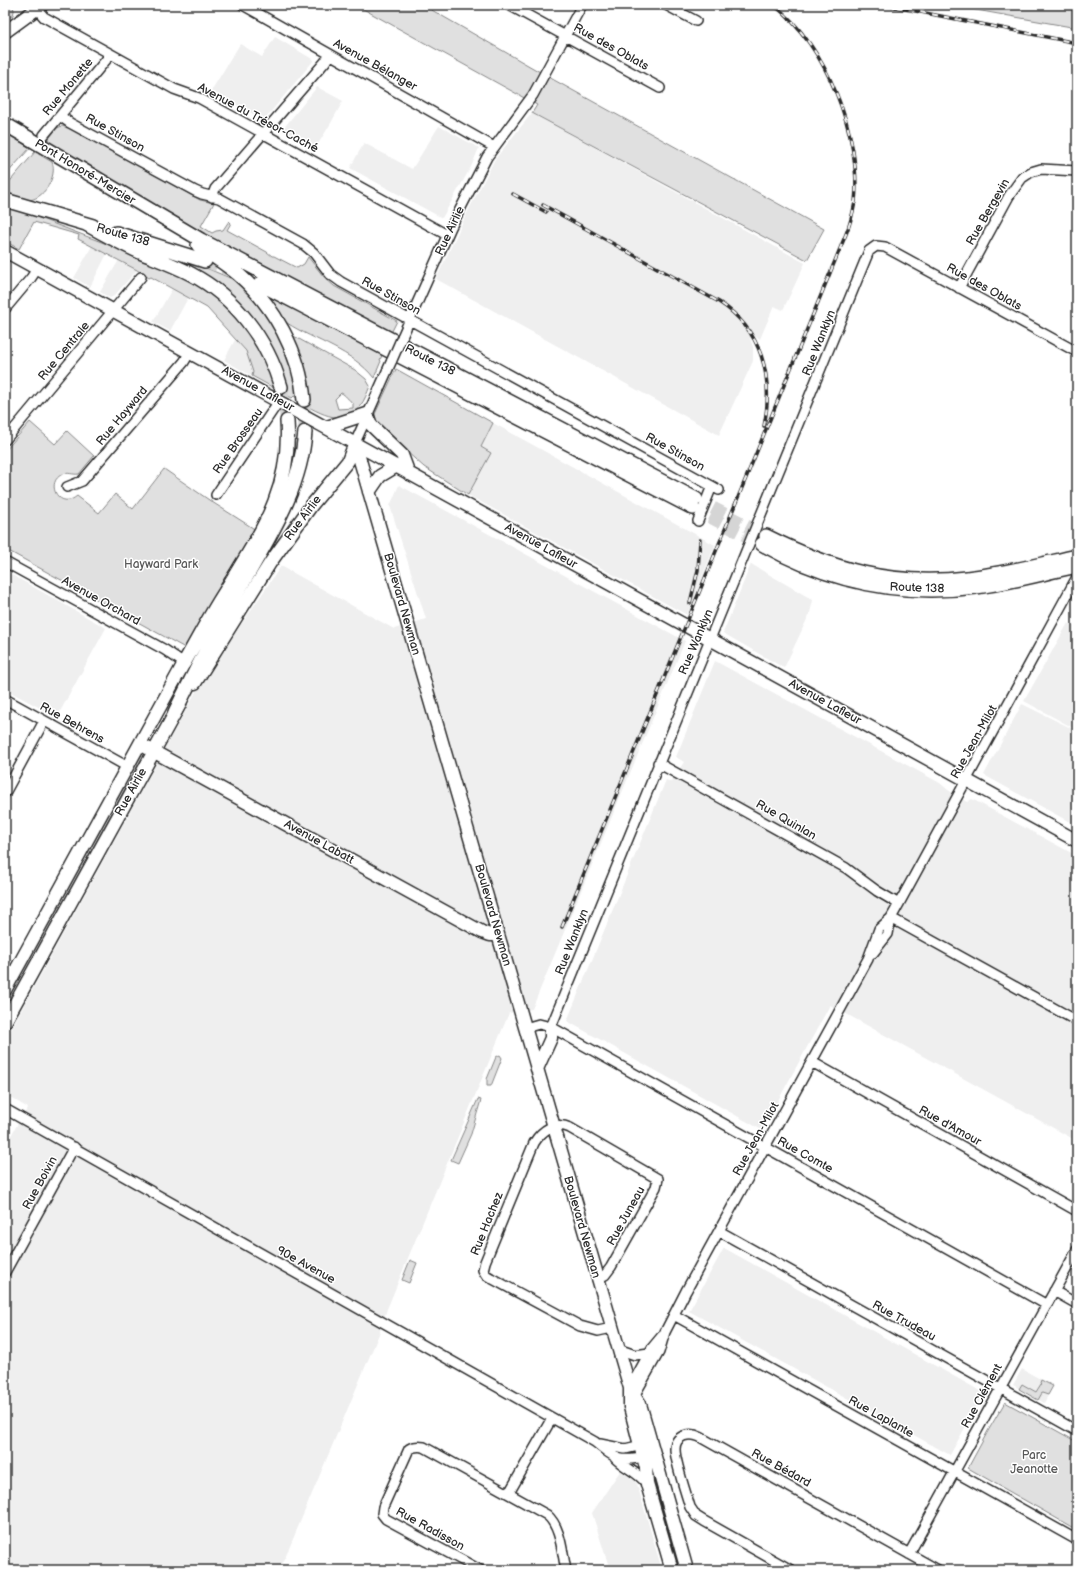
<svg xmlns="http://www.w3.org/2000/svg" width="1082" height="1575" viewBox="0 0 1082 1575" font-family="'Balsamiq Sans',sans-serif">
<rect width="100%" height="100%" fill="#fff"/>
<filter id="ink" filterUnits="userSpaceOnUse"><feTurbulence type="fractalNoise" baseFrequency=".025" numOctaves="2"/><feDisplacementMap in="SourceGraphic" scale="8" xChannelSelector="R" yChannelSelector="G"/><feConvolveMatrix kernelMatrix="1 2 1 2 8 2 1 2 1" color-interpolation-filters="sRGB"/></filter>
<g filter="url(#ink)">
<!-- built -->
<path fill="#efefef" d="M 275,37 L 314,60 L 264,120 L 211,91 L 240,44 L 262,57 Z
M 317,87 L 343,101 L 331,123 L 315,149 L 282,130 Z
M 532,113 L 805,263 L 783,310 L 774,306 L 760,339 L 753,335 L 750,338 L 753,347 L 753,361 L 719,435 L 436,279 L 466,215 L 495,159 Z
M 439,126 L 479,148 L 471,167 L 442,218 L 350,168 L 364,143 L 412,169 Z
M 92,246 L 107,254 L 90,287 L 74,278 Z
M 119,260 L 137,270 L 114,296 L 110,298 L 100,292 Z
M 172,289 L 188,298 L 170,331 L 153,322 Z
M 235,340 L 246,351 L 254,372 L 252,376 L 224,360 Z
M 493,423 L 715,545 L 687,615 L 468,495 L 491,453 L 481,447 Z
M 399,485 L 685,641 L 532,1009 L 509,1013 L 387,1309 L 379,1334 L 280,1570 L 5,1570 L 5,1146 L 21,1118 L 28,1108 L 5,1094 L 5,1040 L 198,688 L 281,566 L 394,629 L 426,619 L 390,506 Z
M 751,564 L 813,600 L 810,613 L 784,668 L 723,633 Z
M 5,571 L 106,628 L 57,717 L 5,689 Z
M 1068,623 L 1077,628 L 1077,730 L 1024,701 Z
M 715,661 L 940,783 L 948,790 L 967,802 L 972,799 L 1077,856 L 1077,1141 L 830,1005 L 762,1130 L 567,1021 L 666,780 L 671,782 L 684,762 L 676,757 Z
M 1022,704 L 1077,731 L 1077,826 L 984,775 Z
M 724,1248 L 984,1393 L 950,1455 L 689,1311 Z
M 1022,1369 L 1053,1386 L 1044,1403 L 1013,1385 Z
M 620,1471 L 634,1480 L 637,1484 L 662,1570 L 610,1570 L 592,1513 Z"/>
<!-- green -->
<path fill="#e0e0e0" stroke="#868686" fill-rule="evenodd" d="M 5,5 L 13,5 L 14,11 L 13,15 L 5,21 Z
M 356,5 L 423,5 L 554,80 L 824,229 L 807,260 L 532,113 L 537,105 Z
M 948,5 L 1077,5 L 1077,28 Z
M 62,126 L 72,129 L 200,200 L 214,203 L 201,226 L 212,233 L 216,231 L 223,230 L 229,221 L 231,223 L 227,230 L 267,252 L 272,256 L 274,256 L 297,268 L 304,264 L 308,257 L 324,277 L 334,286 L 397,321 L 391,333 L 203,234 L 180,220 L 180,219 L 60,152 L 61,149 L 47,141 L 57,128 Z
M 5,132 L 30,148 L 5,176 Z
M 35,152 L 52,162 C 58,176 43,201 27,200 C 20,200 12,196 5,194 L 5,187 Z
M 5,205 L 177,271 L 247,315 L 141,248 L 194,263 L 242,283 L 290,334 L 355,370 L 366,379 L 370,386 C 367,393 365,400 360,406 C 343,430 315,410 296,400 L 297,398 L 294,396 L 292,398 L 252,376 L 253,372 L 246,351 L 207,308 L 151,277 L 149,278 L 137,270 L 78,239 L 79,235 L 34,222 L 19,249 L 5,241 ZM 341,393 C 345,394 349,401 353,403 L 353,408 L 338,409 L 335,399 Z
M 261,291 L 271,298 L 383,353 L 380,360 L 381,361 L 374,378 C 353,351 315,341 287,323 L 282,319 Z
M 396,369 L 493,423 L 481,447 L 491,453 L 468,495 L 424,467 L 380,428 L 375,419 L 375,414 Z
M 30,422 L 55,444 L 67,431 L 94,456 L 79,474 C 73,475 68,472 63,474 C 44,482 59,511 77,496 L 99,513 L 115,494 L 133,509 L 164,469 L 212,502 L 256,530 L 234,571 L 225,577 L 185,648 L 5,549 L 5,451 Z
M 141,755 L 143,756 L 5,1009 L 6,1001 Z
M 500,1055 L 502,1058 L 491,1086 L 487,1086 L 487,1079 L 496,1057 Z
M 478,1099 L 481,1100 L 471,1134 L 458,1163 L 451,1160 Z
M 410,1260 L 417,1263 L 409,1283 L 402,1280 Z
M 1041,1380 L 1053,1386 L 1048,1395 L 1042,1393 L 1038,1400 L 1019,1389 L 1022,1384 L 1036,1392 L 1041,1384 L 1040,1383 Z
M 1005,1402 L 1077,1442 L 1077,1530 L 968,1468 L 988,1431 Z
M 655,1487 L 656,1487 L 680,1570 L 678,1570 Z"/>
<g fill="none" stroke-linecap="round" stroke-linejoin="round">
<!-- highway-tunnel -->
<path stroke="#d5d5d5" stroke-width="13" stroke-dasharray="13 6" stroke-linecap="butt" d="M 205,261 L 232,271
M 281,387 L 287,421
M 304,400 L 305,432
M 696,499 L 766,536
M 693,508 L 762,544"/>
<defs>
<path id="minor" d="M 243,5 L 494,147
M 509,5 L 660,88
M 666,5 L 696,21
M 37,9 L 44,17 L 174,89 L 199,98 L 447,235
M 60,116 L 70,123 L 195,191 L 202,194 L 219,198 L 303,244 L 314,253 L 330,274 L 341,282 L 719,490
M 44,135 L 111,54
M 212,197 L 215,189 L 325,62 L 330,54
M 959,288 L 1009,196 L 1022,178 L 1031,172 L 1041,169 L 1077,171
M 5,309 L 31,278 L 37,269
M 402,337 L 451,227 L 487,157 L 533,95 L 582,5
M 5,440 L 141,277
M 355,443 L 392,360
M 67,487 L 82,481 L 184,362 L 190,352
M 216,495 L 279,401
M 698,521 L 712,486
M 5,562 L 165,650 L 184,663
M 5,699 L 128,767
M 658,763 L 846,868 L 877,891 L 899,904
M 5,793 L 44,721
M 891,918 L 1077,1021
M 873,953 L 888,934 L 891,918 L 895,911 L 1077,577
M 551,1027 L 869,251 L 876,246 L 885,247 L 1077,352
M 525,1028 L 539,1024 L 551,1027 L 1047,1305
M 812,1062 L 1077,1211
M 5,1109 L 595,1442 C 617,1460 620,1463 649,1456
M 719,1231 L 1077,1431
M 5,1272 L 74,1147
M 597,1279 L 605,1275 L 611,1267 L 656,1187 L 658,1179 L 570,1128 C 555,1121 542,1130 534,1143 L 485,1262 L 483,1270 L 486,1275 L 491,1278 L 580,1326 L 598,1331 L 612,1328
M 1054,1291 L 1077,1304
M 674,1315 L 1077,1540
M 618,1349 L 635,1355 L 649,1353
M 630,1388 L 652,1348 L 662,1336
M 634,1396 L 659,1352 L 665,1332 L 686,1291 L 868,959 L 879,929 L 891,918
M 600,1444 L 625,1449 L 646,1444
M 615,1458 C 626,1469 637,1471 647,1484
M 509,1493 L 552,1418
M 909,1554 L 1077,1250
M 480,1570 L 386,1519 L 382,1514 L 383,1507 L 409,1449 C 414,1446 418,1446 424,1447 L 547,1515 C 561,1527 562,1552 566,1570
M 791,1570 L 704,1521 L 696,1516 L 690,1507 C 686,1493 675,1462 675,1449 C 675,1435 690,1432 700,1437 L 938,1570"/>
<path id="major" d="M 5,32 L 42,5
M 5,251 L 1077,841
M 327,427 L 367,414 L 371,425 L 402,455 L 409,474
M 355,443 L 630,1388 L 640,1404 L 687,1570
M 369,492 L 380,476 L 395,467
M 195,683 L 270,563 L 311,506 L 348,461 L 355,443
M 140,744 L 482,932 L 490,935 L 498,935
M 5,990 L 184,663
M 5,1022 L 180,704
M 537,1069 L 551,1038 L 551,1027
M 630,1389 L 630,1407 L 646,1468 L 647,1484 L 672,1570"/>
<path id="highway" d="M 5,124 L 201,240 L 696,499
M 5,200 L 93,226
M 86,224 C 104,234 122,244 140,252 C 157,259 174,265 191,274 C 235,297 267,339 281,387
M 116,233 L 205,261
M 198,245 C 211,255 226,264 238,274 C 274,305 300,353 304,400
M 260,284 L 693,508
M 766,536 C 834,570 891,587 967,578 C 1004,574 1041,564 1077,556
M 762,544 C 828,581 901,597 976,587 C 1010,583 1043,573 1077,566
M 184,663 C 198,639 210,615 225,592 C 259,535 292,492 287,421
M 175,712 C 195,671 216,630 239,590 C 267,540 301,491 305,432"/>
</defs>
<!-- minor casing -->
<use href="#minor" stroke="#2b2b2b" stroke-width="12"/>
<!-- major casing -->
<use href="#major" stroke="#2b2b2b" stroke-width="15"/>
<!-- highway casing -->
<use href="#highway" stroke="#2b2b2b" stroke-width="16"/>
<!-- minor -->
<use href="#minor" stroke="#fff" stroke-width="9"/>
<!-- major -->
<use href="#major" stroke="#fff" stroke-width="12"/>
<!-- highway -->
<use href="#highway" stroke="#fff" stroke-width="13"/>
<defs>
<path id="rail" d="M 885,5 L 1077,43
M 513,194 L 546,212
M 543,205 L 719,302 C 762,330 774,377 764,426
M 690,603 L 698,570 L 700,540
M 562,927 L 846,234 C 850,224 853,213 855,202 C 862,137 826,45 774,5"/>
</defs>
<!-- rail casing -->
<use href="#rail" stroke="#2b2b2b" stroke-width="3.5"/>
<!-- rail -->
<use href="#rail" stroke="#fff" stroke-width="2" stroke-dasharray="6" stroke-linecap="butt"/>
<defs>
<path id="minor-bridge" d="M 392,360 L 402,337"/>
</defs>
<!-- minor-bridge casing -->
<use href="#minor-bridge" stroke="#2b2b2b" stroke-width="12" stroke-linecap="butt"/>
<!-- minor-bridge -->
<use href="#minor-bridge" stroke="#fff" stroke-width="9"/>
</g>
</g>
<g text-anchor="middle" dominant-baseline="central" stroke-width="3" stroke-linejoin="round" paint-order="stroke">
<!-- street labels -->
<g font-size="12" fill="#2b2b2b" stroke="#fff">
<text transform="translate(611 47) rotate(29)">Rue des Oblats</text>
<text transform="translate(375 65) rotate(29)">Avenue Bélanger</text>
<text transform="translate(68 87) rotate(-50)">Rue Monette</text>
<text transform="translate(258 118) rotate(28)">Avenue du Trésor-Caché</text>
<text transform="translate(115 133) rotate(29)">Rue Stinson</text>
<text transform="translate(85 172) rotate(31)">Pont Honoré-Mercier</text>
<text transform="translate(988 212) rotate(-60)">Rue Bergevin</text>
<text transform="translate(450 231) rotate(-65)">Rue Airlie</text>
<text transform="translate(123 235) rotate(16)">Route 138</text>
<text transform="translate(984 287) rotate(29)">Rue des Oblats</text>
<text transform="translate(391 296) rotate(29)">Rue Stinson</text>
<text transform="translate(819 343) rotate(-68)">Rue Wanklyn</text>
<text transform="translate(64 351) rotate(-50)">Rue Centrale</text>
<text transform="translate(430 360) rotate(27)">Route 138</text>
<text transform="translate(258 389) rotate(29)">Avenue Lafleur</text>
<text transform="translate(122 416) rotate(-50)">Rue Hayward</text>
<text transform="translate(238 441) rotate(-55)">Rue Brosseau</text>
<text transform="translate(675 452) rotate(29)">Rue Stinson</text>
<text transform="translate(303 518) rotate(-53)">Rue Airlie</text>
<text transform="translate(541 546) rotate(29)">Avenue Lafleur</text>
<text transform="translate(917 588) rotate(2)">Route 138</text>
<text transform="translate(101 601) rotate(29)">Avenue Orchard</text>
<text transform="translate(402 604) rotate(74)">Boulevard Newman</text>
<text transform="translate(696 642) rotate(-67)">Rue Wanklyn</text>
<text transform="translate(825 702) rotate(29)">Avenue Lafleur</text>
<text transform="translate(72 723) rotate(29)">Rue Behrens</text>
<text transform="translate(974 742) rotate(-61)">Rue Jean-Milot</text>
<text transform="translate(131 792) rotate(-61)">Rue Airlie</text>
<text transform="translate(786 820) rotate(30)">Rue Quinlan</text>
<text transform="translate(319 842) rotate(29)">Avenue Labatt</text>
<text transform="translate(493 915) rotate(74)">Boulevard Newman</text>
<text transform="translate(572 942) rotate(-68)">Rue Wanklyn</text>
<text transform="translate(950 1126) rotate(29)">Rue d'Amour</text>
<text transform="translate(756 1139) rotate(-61)">Rue Jean-Milot</text>
<text transform="translate(805 1155) rotate(29)">Rue Comte</text>
<text transform="translate(40 1183) rotate(-61)">Rue Boivin</text>
<text transform="translate(626 1216) rotate(-61)">Rue Juneau</text>
<text transform="translate(487 1224) rotate(-68)">Rue Hachez</text>
<text transform="translate(582 1227) rotate(74)">Boulevard Newman</text>
<text transform="translate(306 1265) rotate(29)">90e Avenue</text>
<text transform="translate(904 1321) rotate(29)">Rue Trudeau</text>
<text transform="translate(982 1396) rotate(-61)">Rue Clément</text>
<text transform="translate(881 1417) rotate(29)">Rue Laplante</text>
<text transform="translate(781 1468) rotate(29)">Rue Bédard</text>
<text transform="translate(430 1529) rotate(29)">Rue Radisson</text>
</g>
<!-- park labels -->
<g font-size="12" fill="#585858" stroke="#fff">
<text x="161" y="564">Hayward Park</text>
<text x="1034" y="1455">Parc<tspan x="1034" dy="14">Jeanotte</tspan></text>
</g>
</g>
<!-- margin -->
<rect width="1082" height="1575" fill="none" stroke="#fff" stroke-width="20"/>
<rect x="10" y="10" width="1062" height="1555" fill="none" stroke="#2b2b2b" stroke-width="1.5" filter="url(#ink)"/>
</svg>
